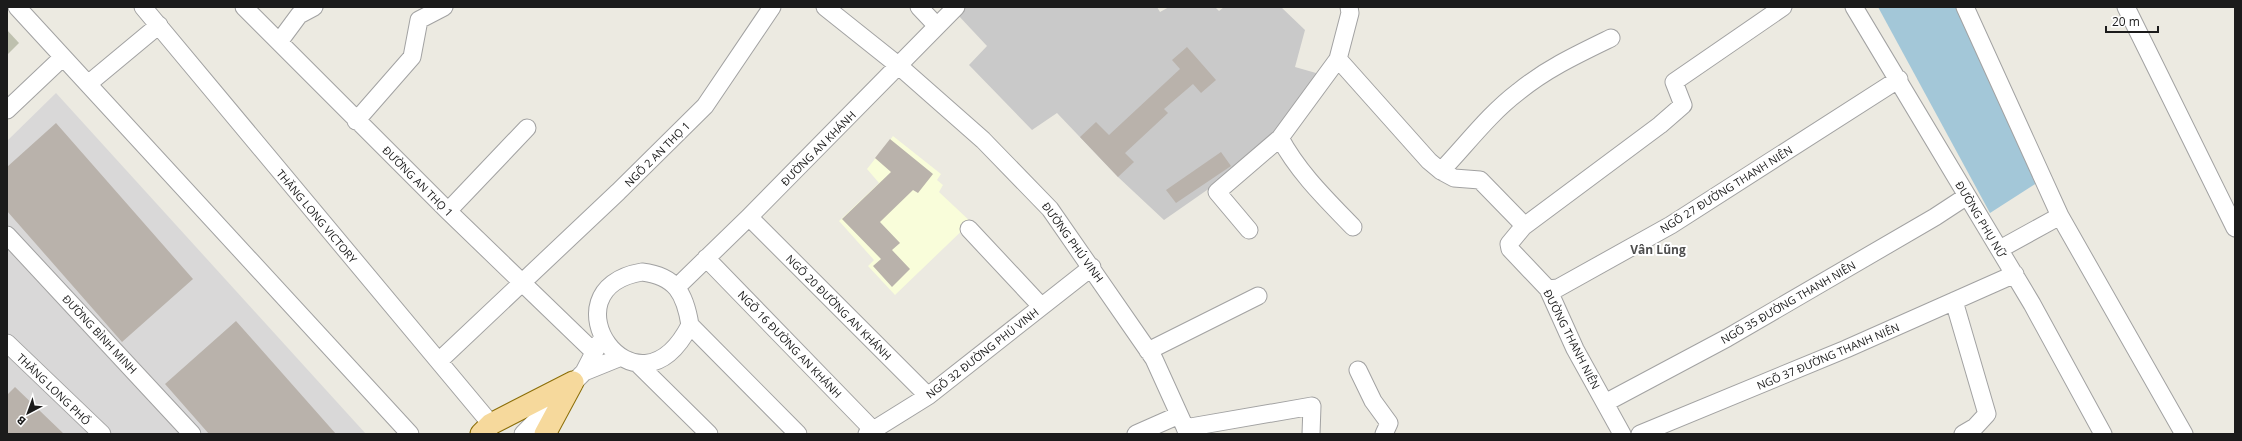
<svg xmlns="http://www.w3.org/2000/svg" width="2242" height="441" viewBox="0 0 2242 441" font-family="'Open Sans',sans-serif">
<rect width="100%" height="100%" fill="#eceae1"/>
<!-- residential -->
<path fill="#d9d8d8" d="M 56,93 L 366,434 L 7,434 L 7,141 Z"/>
<!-- education -->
<path fill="#f9fdda" d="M 893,136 L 941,174 L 937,180 L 943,185 L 939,192 L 971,222 L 895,295 L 868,266 L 874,260 L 839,221 L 879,183 L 867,169 Z"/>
<!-- religious -->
<path fill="#c9c9c9" d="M 966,7 L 1157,7 L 1160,12 L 1169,7 L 1215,7 L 1219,11 L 1224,7 L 1281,7 L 1305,30 L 1295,67 L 1323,75 L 1276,134 L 1230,174 L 1164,220 L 1118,177 L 1057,113 L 1032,130 L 969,65 L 987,46 L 957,14 Z"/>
<!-- construction -->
<path fill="#bec0ae" d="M 7,30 L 19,43 L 7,55 Z"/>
<!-- water -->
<path fill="#a3c7d8" d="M 1878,7 L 1958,7 L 2040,181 L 1990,213 Z"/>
<!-- building -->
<path fill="#b9b2ab" d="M 1187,47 L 1216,80 L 1201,93 L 1193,84 L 1164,109 L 1168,113 L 1125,153 L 1134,162 L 1118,177 L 1080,137 L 1096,122 L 1109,135 L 1180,69 L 1172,60 Z
M 56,123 L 193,279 L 122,342 L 7,211 L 7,167 Z
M 890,139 L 933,174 L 918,193 L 913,190 L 880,222 L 900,243 L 892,250 L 910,269 L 892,287 L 873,266 L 881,259 L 842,219 L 891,172 L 875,158 Z
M 1221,152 L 1231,166 L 1176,203 L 1166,190 Z
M 236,321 L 336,434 L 209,434 L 165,384 Z
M 15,387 L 64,434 L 7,434 L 7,395 Z"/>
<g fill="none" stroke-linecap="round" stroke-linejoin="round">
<defs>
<path id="minor" d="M 17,7 L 410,434
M 143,7 L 491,424
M 244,7 L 448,211 L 594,352
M 825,7 L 899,66 L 983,140 L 1050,209 L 1154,359 L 1188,434
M 919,7 L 936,25
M 1854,7 L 2032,304 L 2103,434
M 1965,7 L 2060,216 L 2184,434
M 2126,7 L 2235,228
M 279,42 L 299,15 L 314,7
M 1338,59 L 1429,161 L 1441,171 L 1454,178 L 1480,180 L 1519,220 L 1523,227 L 1509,244 L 1510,249 L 1548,289 L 1575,349 L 1622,434
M 88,84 L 159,25
M 7,110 L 63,57
M 356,121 L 412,57 L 419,20 L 444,7
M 1280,138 C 1298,172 1326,199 1353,227
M 1441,171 C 1466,145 1489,114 1518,92 C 1546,69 1578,54 1611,38
M 448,211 L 527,128
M 749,217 L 928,396
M 1523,227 L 1660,125 L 1683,105 L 1674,82 L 1783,7
M 969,229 L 1041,306
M 1249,230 L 1217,192 L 1280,138 L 1338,59 L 1350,13 L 1349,7
M 7,235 L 192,434
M 2000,249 L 2060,216
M 706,258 L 873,430
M 642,272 C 676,276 685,294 690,325 C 636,430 541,289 642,272 Z
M 677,287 L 749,217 L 956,7
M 1548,289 L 1558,288 L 1671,225 L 1899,79
M 1954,301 L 1987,414 L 1975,427 L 1963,434
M 690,325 L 798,434
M 7,343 L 102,434
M 1148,351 L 1258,296
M 439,361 L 618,192 L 705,106 L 772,7
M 637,363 L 709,434
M 1358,370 L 1373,401 L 1389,423 L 1384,434
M 584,372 L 621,357
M 1605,403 L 1727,338 L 1935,217 L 1967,196
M 1185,428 L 1312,406 L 1311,434
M 523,434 L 584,372 L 599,343
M 867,434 L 928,396 L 1092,267
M 1136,434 L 1179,415
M 1640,434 L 1846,349 L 2015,274"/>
<path id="major" d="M 481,434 L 491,424 L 573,382
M 545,434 L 573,382"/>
</defs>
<!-- minor casing -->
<use href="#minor" stroke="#a2a2a2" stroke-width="19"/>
<!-- major casing -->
<use href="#major" stroke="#8b6e08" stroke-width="23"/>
<!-- minor -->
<use href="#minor" stroke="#fff" stroke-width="17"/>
<!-- major -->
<use href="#major" stroke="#f6d99c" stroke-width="21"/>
</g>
<g text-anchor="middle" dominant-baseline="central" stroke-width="4" stroke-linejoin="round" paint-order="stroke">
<!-- street labels -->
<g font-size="11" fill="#1b1b1b" stroke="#fff">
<text transform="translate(818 148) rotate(-45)">ĐƯỜNG AN KHÁNH</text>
<text transform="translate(657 154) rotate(-45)">NGÕ 2 AN THỌ 1</text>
<text transform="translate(418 181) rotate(45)">ĐƯỜNG AN THỌ 1</text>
<text transform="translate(1726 189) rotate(-32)">NGÕ 27 ĐƯỜNG THANH NIÊN</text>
<text transform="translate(317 216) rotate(50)">THĂNG LONG VICTORY</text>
<text transform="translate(1981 219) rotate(59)">ĐƯỜNG PHỤ NỮ</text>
<text transform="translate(1073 242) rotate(54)">ĐƯỜNG PHÚ VINH</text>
<text transform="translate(1788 302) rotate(-30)">NGÕ 35 ĐƯỜNG THANH NIÊN</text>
<text transform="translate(839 307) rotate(45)">NGÕ 20 ĐƯỜNG AN KHÁNH</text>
<text transform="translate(100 334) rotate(47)">ĐƯỜNG BÌNH MINH</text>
<text transform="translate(1572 339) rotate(63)">ĐƯỜNG THANH NIÊN</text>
<text transform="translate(790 344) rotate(46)">NGÕ 16 ĐƯỜNG AN KHÁNH</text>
<text transform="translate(982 353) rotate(-38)">NGÕ 32 ĐƯỜNG PHÚ VINH</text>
<text transform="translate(1828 356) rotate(-23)">NGÕ 37 ĐƯỜNG THANH NIÊN</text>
<text transform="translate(54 389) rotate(44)">THĂNG LONG PHỐ</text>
</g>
<!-- neighbourhood labels -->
<g font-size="12" font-weight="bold" fill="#4e4e4e" stroke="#fff">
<text x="1658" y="249">Vân Lũng</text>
</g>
</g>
<!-- border -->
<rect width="2242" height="441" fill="none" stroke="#1b1b1b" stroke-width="16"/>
<!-- north arrow -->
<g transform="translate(28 413) rotate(221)" stroke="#ffffff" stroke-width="3" paint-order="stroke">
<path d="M0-3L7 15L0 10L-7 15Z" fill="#1b1b1b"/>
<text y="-6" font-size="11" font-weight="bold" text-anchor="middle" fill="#1b1b1b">B</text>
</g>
<!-- scale -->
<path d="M2106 26v6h52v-6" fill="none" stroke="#1b1b1b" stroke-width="2"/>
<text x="2112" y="26" font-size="12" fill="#1b1b1b" stroke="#ffffff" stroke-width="3" paint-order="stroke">20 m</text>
</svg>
